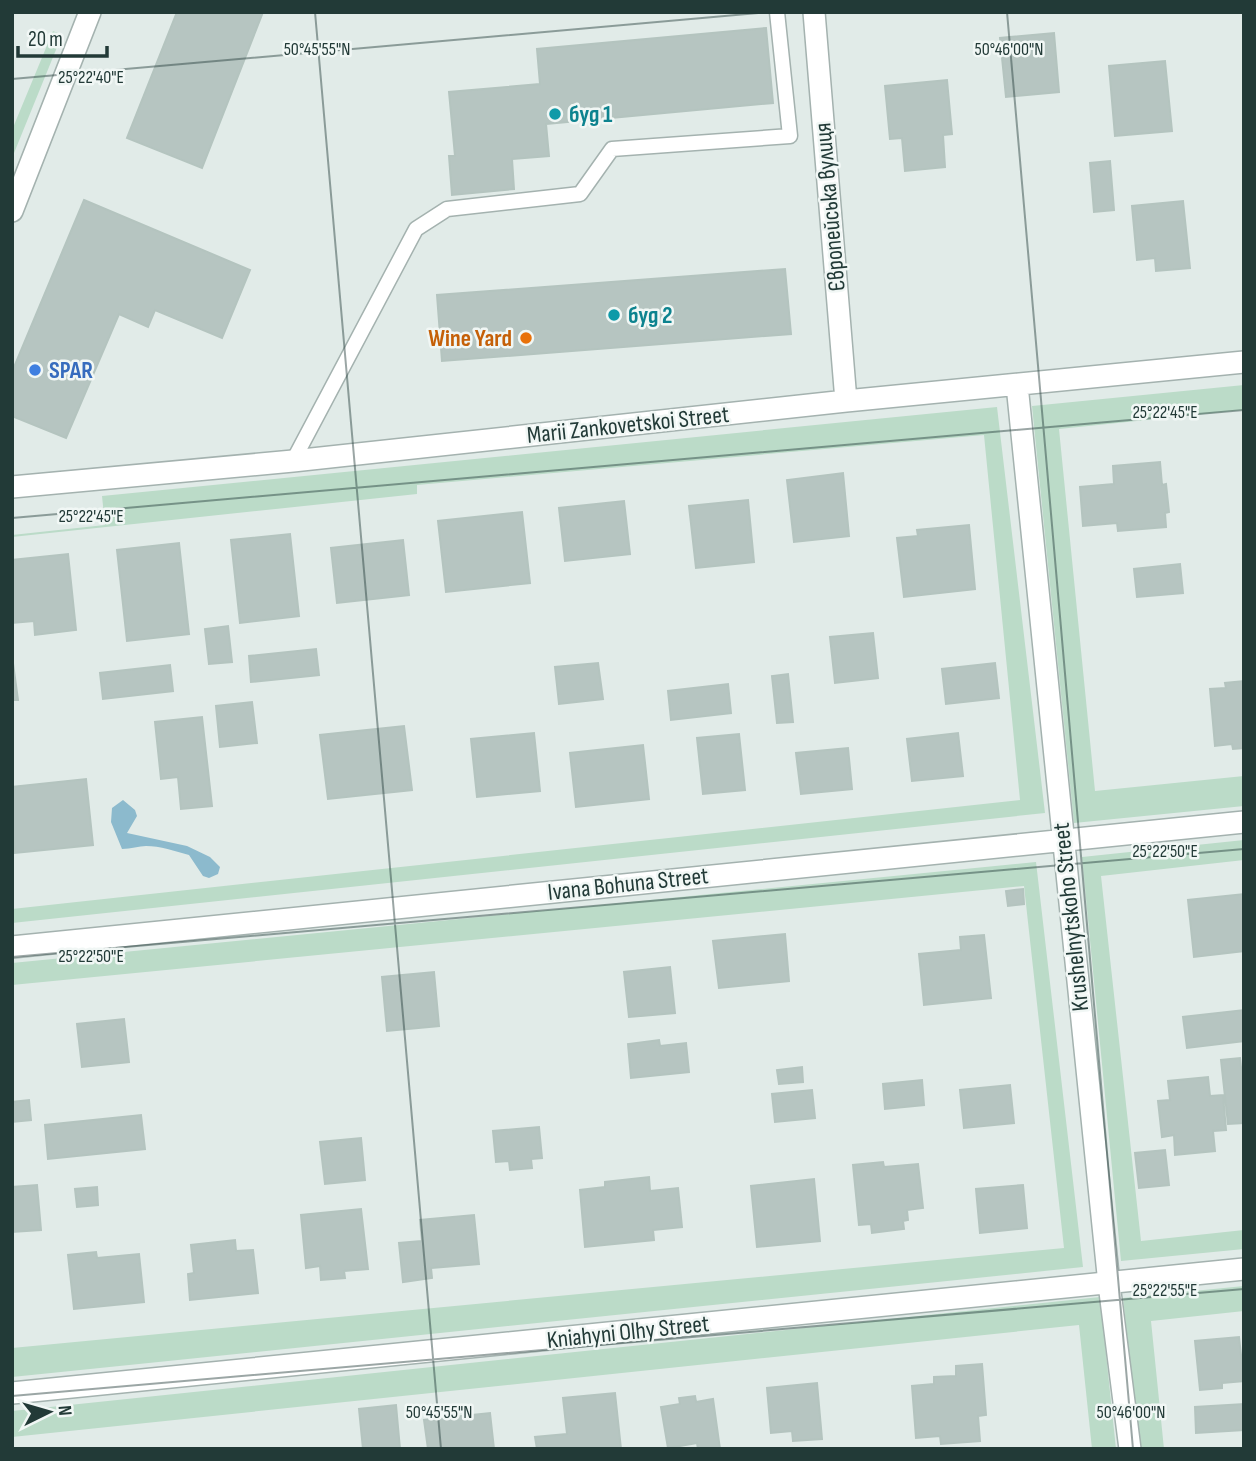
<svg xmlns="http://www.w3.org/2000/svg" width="1256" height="1461" viewBox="0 0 1256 1461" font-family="'Sofia Sans Condensed',sans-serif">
<rect width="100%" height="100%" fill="#e1ebe8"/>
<!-- green -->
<path fill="#bbdbc8" d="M 53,31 L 62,35 L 12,158 L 12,130 Z
M 1244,385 L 1244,410 L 1059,429 L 1095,791 L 1244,776 L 1244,806 L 1074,823 L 1032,406 Z
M 997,407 L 1045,813 L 12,923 L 12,909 L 1020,800 L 984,435 L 417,485 L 417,494 L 12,537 L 12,535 L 105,525 L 102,496 Z
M 1244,840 L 1244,860 L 1101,876 L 1141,1241 L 1244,1230 L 1244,1249 L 1121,1261 L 1082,857 Z
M 1036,862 L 1083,1267 L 12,1377 L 12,1348 L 1064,1248 L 1024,886 L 12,985 L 12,963 Z
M 1244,1286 L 1244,1311 L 1151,1321 L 1164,1449 L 1140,1449 L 1123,1298 Z
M 1100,1297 L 1116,1449 L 1092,1449 L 1079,1325 L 12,1437 L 12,1411 Z"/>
<!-- water -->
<path fill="#8cbacd" d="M 123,800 L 135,810 L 137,816 L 127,833 L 187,846 L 210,857 L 220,867 L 218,874 L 209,878 L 203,876 L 189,855 C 175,851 160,846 146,846 C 139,846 131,849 122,849 L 111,822 L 112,808 Z"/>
<!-- building -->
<path fill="#b6c5c1" stroke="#b4c4bf" stroke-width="2" d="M 177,12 L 263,12 L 202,168 L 127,138 Z
M 766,28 L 773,103 L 546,124 L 549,156 L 512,159 L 514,189 L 452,195 L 449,156 L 455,156 L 449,92 L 540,84 L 537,49 Z
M 1054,33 L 1059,92 L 1006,97 L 1000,38 Z
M 1165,61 L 1172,131 L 1115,136 L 1109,66 Z
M 947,80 L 952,134 L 943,135 L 945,167 L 905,171 L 902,138 L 890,139 L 885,86 Z
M 1110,161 L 1114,210 L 1094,212 L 1090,163 Z
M 84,200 L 250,270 L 222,338 L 155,310 L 148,327 L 119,314 L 66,438 L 12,416 L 12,372 Z
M 1183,201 L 1190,268 L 1156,271 L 1155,258 L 1137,260 L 1132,206 Z
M 785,269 L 791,334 L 442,361 L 437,295 Z
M 1160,462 L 1162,485 L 1166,484 L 1169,512 L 1165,513 L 1166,527 L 1118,531 L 1117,523 L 1083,526 L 1080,487 L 1114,484 L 1113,466 Z
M 843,473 L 849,536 L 794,542 L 787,480 Z
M 748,500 L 754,562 L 696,568 L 689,506 Z
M 624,501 L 630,554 L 565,561 L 559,508 Z
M 522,512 L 530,583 L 446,592 L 438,521 Z
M 969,525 L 975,589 L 904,597 L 897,538 L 918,536 L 917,530 Z
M 290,534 L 299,616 L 240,623 L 231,540 Z
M 403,540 L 409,595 L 337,603 L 331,548 Z
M 179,543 L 189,634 L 127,641 L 117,550 Z
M 68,554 L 76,630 L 35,635 L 34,621 L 12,623 L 12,560 Z
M 1180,564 L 1183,593 L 1137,597 L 1134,569 Z
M 228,626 L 232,662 L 209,664 L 205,629 Z
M 873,633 L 878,678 L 835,683 L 830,637 Z
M 316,649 L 319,675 L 251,682 L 249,656 Z
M 12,656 L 18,700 L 12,700 Z
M 598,663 L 603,699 L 559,704 L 555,667 Z
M 995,663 L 999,698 L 946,704 L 942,669 Z
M 170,665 L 173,691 L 103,699 L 100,673 Z
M 788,674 L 793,722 L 777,723 L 772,676 Z
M 1244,681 L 1244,748 L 1233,749 L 1232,744 L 1215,746 L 1210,689 L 1226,688 L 1225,683 Z
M 728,684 L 731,713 L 671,720 L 668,691 Z
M 252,702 L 257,743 L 220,747 L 216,706 Z
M 202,717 L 212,806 L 181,809 L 178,777 L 161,779 L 155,722 Z
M 404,726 L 412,790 L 328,799 L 320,735 Z
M 534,733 L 540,791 L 477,797 L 471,739 Z
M 958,733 L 963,776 L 912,781 L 907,739 Z
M 739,734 L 745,790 L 703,794 L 697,738 Z
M 643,745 L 649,799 L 576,807 L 570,753 Z
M 848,748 L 852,789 L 801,794 L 796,753 Z
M 86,779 L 93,845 L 15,853 L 12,830 L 12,787 Z
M 1023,889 L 1024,904 L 1008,906 L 1006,891 Z
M 1244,894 L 1244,951 L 1194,957 L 1188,900 Z
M 785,934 L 789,981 L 719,988 L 713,941 Z
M 984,935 L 991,998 L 924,1005 L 919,954 L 961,950 L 960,937 Z
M 670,967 L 675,1013 L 629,1017 L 624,972 Z
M 434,972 L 439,1026 L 387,1031 L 382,977 Z
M 1244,1010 L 1244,1041 L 1187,1048 L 1183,1017 Z
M 124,1019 L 129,1062 L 82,1067 L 77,1024 Z
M 659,1040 L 660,1046 L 686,1043 L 689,1072 L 631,1078 L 628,1044 Z
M 1240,1058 L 1244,1094 L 1244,1123 L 1228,1124 L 1221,1060 Z
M 802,1067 L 803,1082 L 779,1084 L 777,1070 Z
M 1208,1077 L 1210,1096 L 1223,1095 L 1226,1130 L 1213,1131 L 1215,1151 L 1175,1155 L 1174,1135 L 1162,1137 L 1158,1101 L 1170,1100 L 1168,1081 Z
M 922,1080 L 924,1105 L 885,1109 L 883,1084 Z
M 1010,1085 L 1014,1123 L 964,1128 L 960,1090 Z
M 812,1090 L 815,1118 L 775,1122 L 772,1094 Z
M 29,1100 L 31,1120 L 12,1122 L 12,1102 Z
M 141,1115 L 145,1149 L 48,1159 L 45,1125 Z
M 539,1127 L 542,1158 L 531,1159 L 532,1168 L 510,1170 L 509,1161 L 496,1162 L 493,1131 Z
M 361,1138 L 365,1180 L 325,1184 L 320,1142 Z
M 1165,1150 L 1169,1185 L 1139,1188 L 1135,1153 Z
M 883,1162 L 884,1167 L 918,1164 L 923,1208 L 907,1210 L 908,1220 L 903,1221 L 904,1229 L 872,1233 L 871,1224 L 859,1225 L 853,1165 Z
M 649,1177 L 650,1191 L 678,1188 L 682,1227 L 653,1230 L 654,1240 L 585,1247 L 580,1190 L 605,1187 L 605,1182 Z
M 814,1179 L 820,1241 L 757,1247 L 751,1186 Z
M 37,1185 L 41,1230 L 12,1232 L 12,1187 Z
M 1023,1185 L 1027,1228 L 980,1233 L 976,1189 Z
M 97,1187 L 98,1205 L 77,1207 L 75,1189 Z
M 361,1209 L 368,1269 L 344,1271 L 345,1278 L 321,1280 L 320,1266 L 306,1268 L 301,1215 Z
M 474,1215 L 479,1264 L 431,1268 L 432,1278 L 403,1282 L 399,1243 L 422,1241 L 420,1220 Z
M 235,1240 L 236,1251 L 253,1250 L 258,1293 L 190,1300 L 188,1274 L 194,1273 L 191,1245 Z
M 96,1252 L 97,1258 L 139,1254 L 144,1302 L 74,1309 L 68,1255 Z
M 1239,1337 L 1244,1381 L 1222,1383 L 1222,1388 L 1200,1390 L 1195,1341 Z
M 982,1364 L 986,1415 L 978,1416 L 980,1441 L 941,1444 L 940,1436 L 916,1438 L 912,1386 L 934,1384 L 934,1377 L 956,1376 L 956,1366 Z
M 817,1383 L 822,1439 L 793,1441 L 792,1431 L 771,1433 L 767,1388 Z
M 615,1393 L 621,1449 L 537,1449 L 535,1437 L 567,1434 L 563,1398 Z
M 695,1396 L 696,1402 L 713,1399 L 720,1449 L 698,1449 L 697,1443 L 668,1448 L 661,1407 L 680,1404 L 679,1398 Z
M 1244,1404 L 1244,1430 L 1196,1433 L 1195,1407 Z
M 396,1405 L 400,1449 L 363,1449 L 359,1409 Z
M 490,1413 L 494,1449 L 428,1449 L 424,1420 Z"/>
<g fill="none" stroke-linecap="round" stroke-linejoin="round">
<defs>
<path id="service" d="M 293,461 L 416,229 L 447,209 L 580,194 L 612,149 L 790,136 L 777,12"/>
<path id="minor" d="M 814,12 L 846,401
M 1017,385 L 1109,1284 L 1130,1449
M 12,487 L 293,461 L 846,401 L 1244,362
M 12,947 L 1244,822
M 12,1393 L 1244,1269"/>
<path id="tertiary" d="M 12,211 L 90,12"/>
</defs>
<!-- service casing -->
<use href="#service" stroke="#a4b2af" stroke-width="17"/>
<!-- minor casing -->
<use href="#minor" stroke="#a4b2af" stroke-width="24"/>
<!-- tertiary casing -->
<use href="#tertiary" stroke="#a4b2af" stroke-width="24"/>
<!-- service -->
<use href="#service" stroke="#fff" stroke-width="14"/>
<!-- minor -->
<use href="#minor" stroke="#fff" stroke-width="21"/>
<!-- tertiary -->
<use href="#tertiary" stroke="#fff" stroke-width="21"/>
</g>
<!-- ticks -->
<path fill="none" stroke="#223a37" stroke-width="2" stroke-opacity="0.45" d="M 315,12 L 441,1449M 1007,12 L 1133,1449M 12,79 L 771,12M 12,518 L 1244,410M 12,957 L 1244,849M 12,1396 L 1244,1289"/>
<!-- markers -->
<g fill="#0f9aa8" stroke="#f1f7f5" stroke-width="2.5">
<circle cx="555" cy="114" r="7"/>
<circle cx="614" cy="315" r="7"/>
</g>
<circle fill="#e8710a" stroke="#f1f7f5" stroke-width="2.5" cx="526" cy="338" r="7"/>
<circle fill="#3f7fe0" stroke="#f1f7f5" stroke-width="2.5" cx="35" cy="370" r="7"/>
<g text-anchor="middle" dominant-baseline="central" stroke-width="5" stroke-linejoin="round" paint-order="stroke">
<!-- culture labels -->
<g font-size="24" font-weight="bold" fill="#0d838f" stroke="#f1f7f5" text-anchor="start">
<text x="569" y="114">буд 1</text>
<text x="628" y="315">буд 2</text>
</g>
<!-- street labels -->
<g font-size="24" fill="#223a37" stroke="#f1f7f5">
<text transform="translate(830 207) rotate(-95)">Європейська вулиця</text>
<text transform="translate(628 425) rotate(-6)">Marii Zankovetskoi Street</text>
<text transform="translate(628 884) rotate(-6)">Ivana Bohuna Street</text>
<text transform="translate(1071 917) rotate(-96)">Krushelnytskoho Street</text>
<text transform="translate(628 1332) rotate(-6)">Kniahyni Olhy Street</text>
</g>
<!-- food labels -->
<g font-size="24" font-weight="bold" fill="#c56008" stroke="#f1f7f5" text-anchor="end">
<text x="512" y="338">Wine Yard</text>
</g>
<!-- shop labels -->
<g font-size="24" font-weight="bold" fill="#366cbe" stroke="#f1f7f5" text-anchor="start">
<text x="49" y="370">SPAR</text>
</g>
</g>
<g font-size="18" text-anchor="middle" fill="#223a37" stroke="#f1f7f5" stroke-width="5" stroke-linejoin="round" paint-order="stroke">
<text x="317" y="55">50°45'55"N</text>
<text x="1009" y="55">50°46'00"N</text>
<text x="91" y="83">25°22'40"E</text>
<text x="1165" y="418">25°22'45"E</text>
<text x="91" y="522">25°22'45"E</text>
<text x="1165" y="857">25°22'50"E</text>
<text x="91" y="962">25°22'50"E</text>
<text x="1165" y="1296">25°22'55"E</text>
<text x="439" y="1418">50°45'55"N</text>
<text x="1131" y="1418">50°46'00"N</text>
</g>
<!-- border -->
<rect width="1256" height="1461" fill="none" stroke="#223a37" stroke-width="28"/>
<!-- north arrow -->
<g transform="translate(49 1412) rotate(85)" stroke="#f1f7f5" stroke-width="5" paint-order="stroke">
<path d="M0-5L12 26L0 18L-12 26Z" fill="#223a37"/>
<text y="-10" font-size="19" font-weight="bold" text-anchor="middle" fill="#223a37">N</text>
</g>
<!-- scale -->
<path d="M18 46v10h89v-10" fill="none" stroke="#223a37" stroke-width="3.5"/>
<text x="28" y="46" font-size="21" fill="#223a37" stroke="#f1f7f5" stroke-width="5" paint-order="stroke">20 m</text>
</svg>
